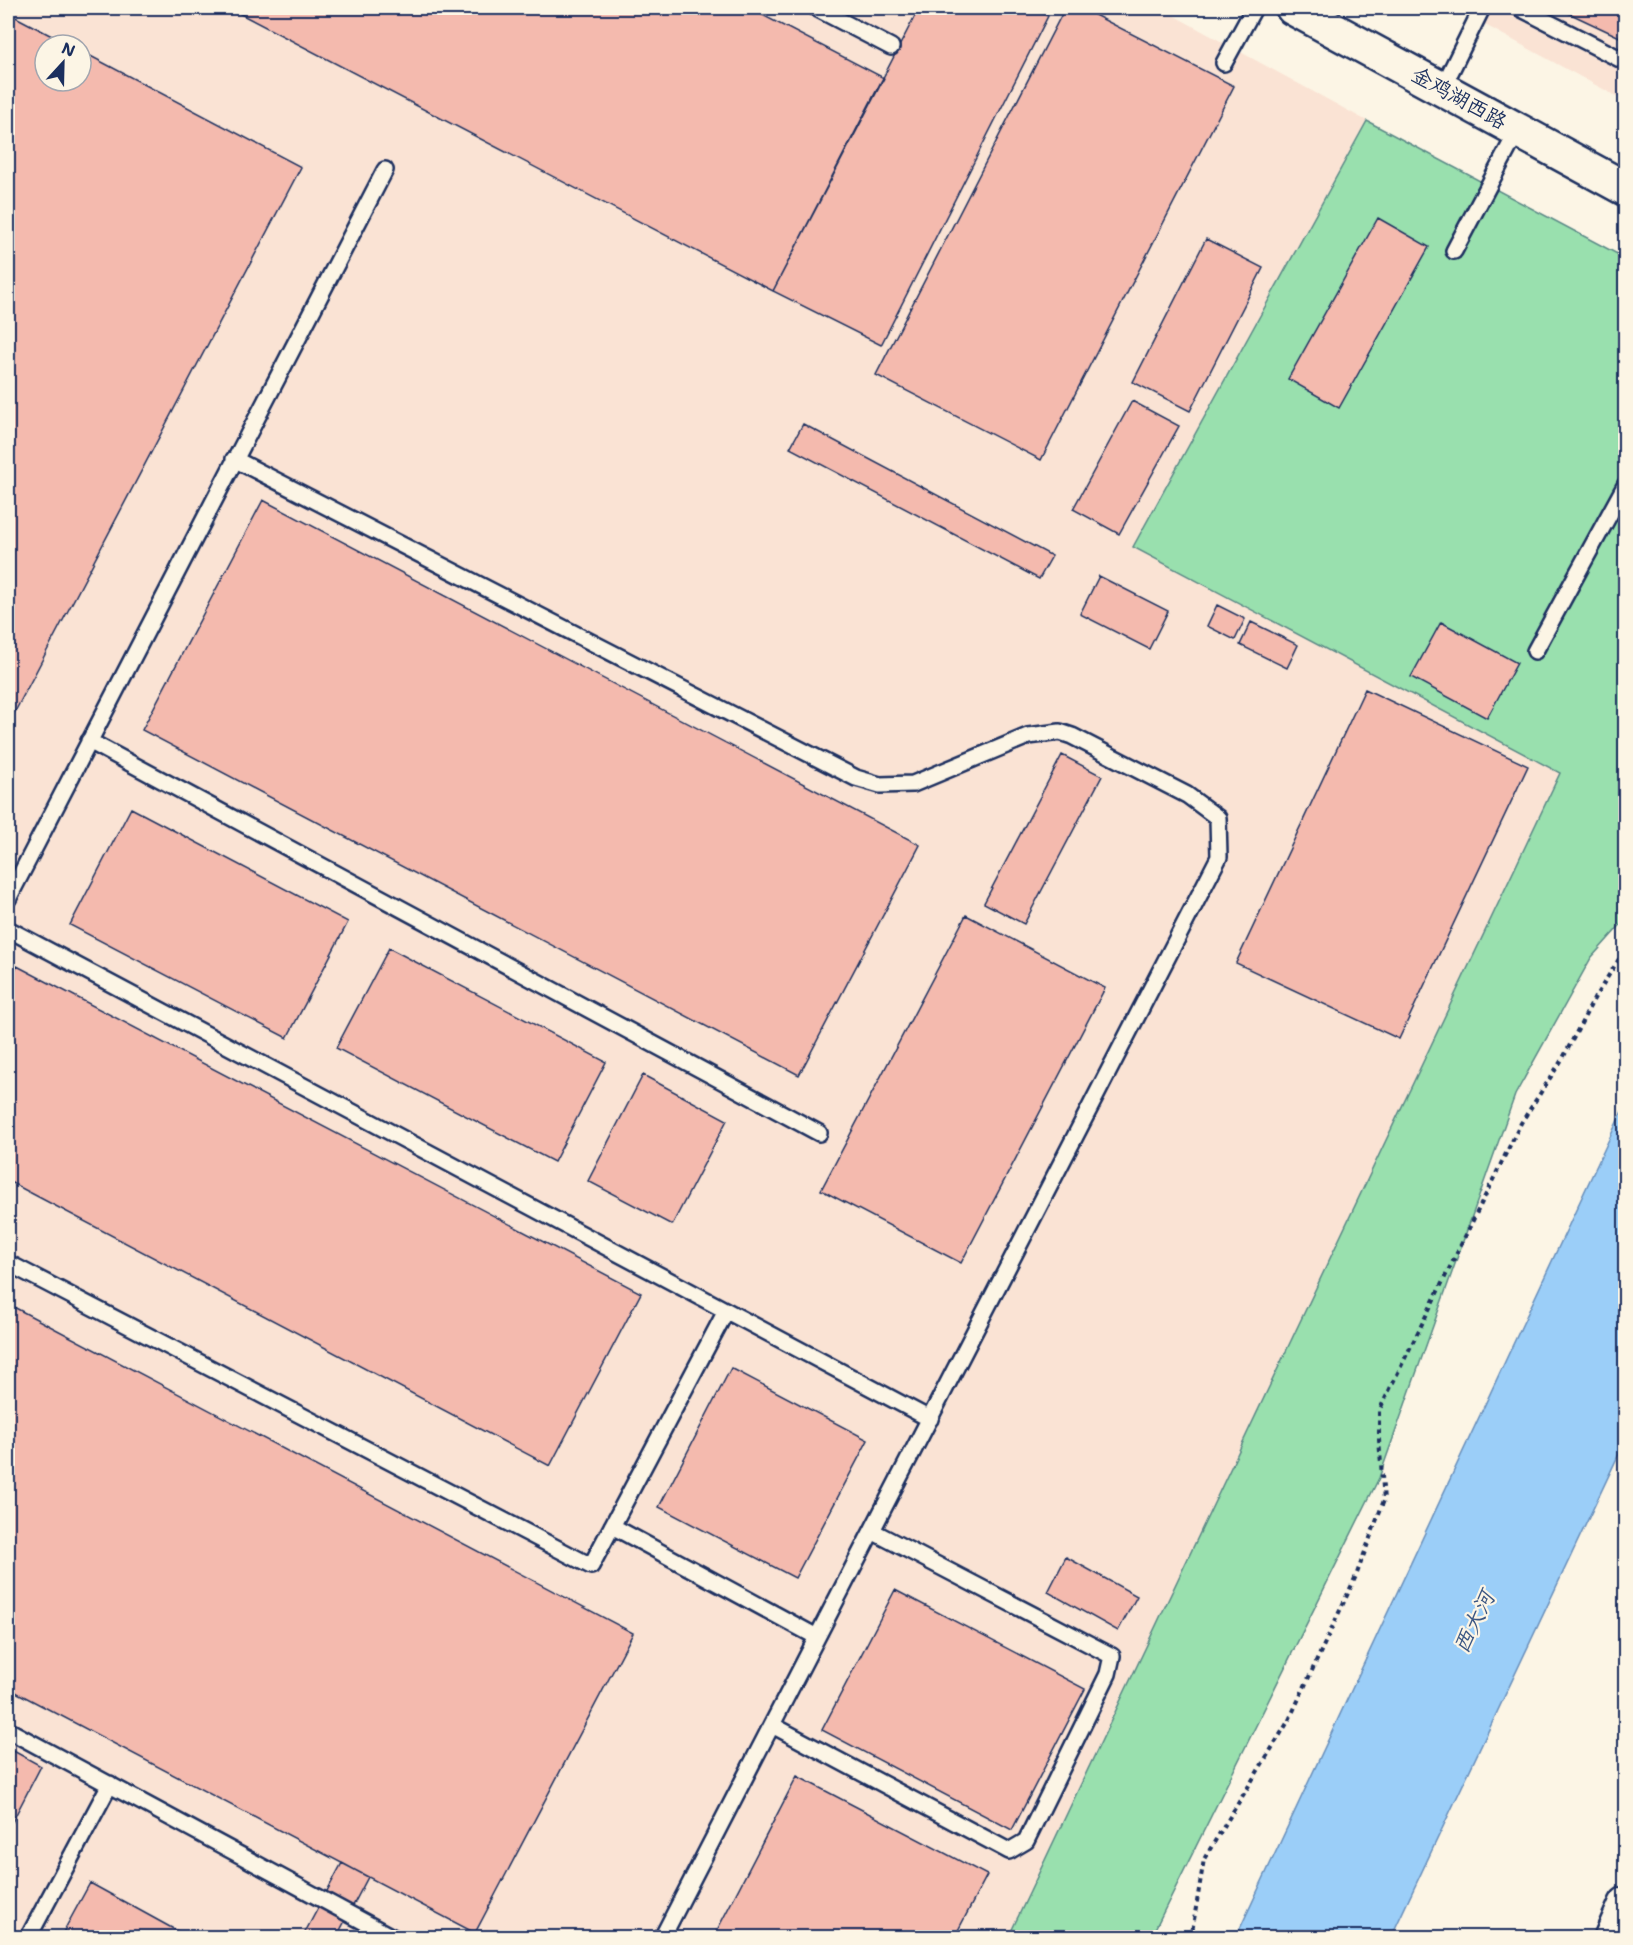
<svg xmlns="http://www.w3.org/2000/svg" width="1633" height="1945" viewBox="0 0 1633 1945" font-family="'Shantell Sans','LXGW WenKai TC',sans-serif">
<rect width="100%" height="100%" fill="#fcf5e5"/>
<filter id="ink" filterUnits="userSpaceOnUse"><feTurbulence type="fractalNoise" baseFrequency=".0167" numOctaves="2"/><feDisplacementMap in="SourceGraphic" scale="12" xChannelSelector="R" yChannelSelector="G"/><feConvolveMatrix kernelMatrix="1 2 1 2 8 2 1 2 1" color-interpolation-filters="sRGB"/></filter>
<g filter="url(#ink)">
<!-- built -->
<path fill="#fae3d4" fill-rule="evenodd" d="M 8,8 L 1160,8 L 1367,121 L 1133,546 L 1560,772 L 1008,1937 L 8,1938 ZM 45,45 L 81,45 L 81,81 L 45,81 Z
M 1454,8 L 1625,8 L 1625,101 Z"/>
<!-- green -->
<path fill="#99e0ae" stroke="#5a8886" stroke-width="1.5" d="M 1367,121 L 1625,258 L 1625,920 L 1591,958 L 1515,1095 L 1379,1478 L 1151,1937 L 1008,1938 L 1560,773 L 1133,547 Z"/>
<!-- water -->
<path fill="#9bcef8" stroke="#688eba" stroke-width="1.5" d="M 1625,1105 L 1625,1441 L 1391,1937 L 1236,1937 Z"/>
<!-- building -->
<path fill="#f4baae" stroke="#1b2f5e" stroke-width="1.5" d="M 229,8 L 749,8 L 884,78 L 773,291 Z
M 919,8 L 1032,8 L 1048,16 L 881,345 L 773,291 Z
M 1065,8 L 1081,8 L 1234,86 L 1041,460 L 876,375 Z
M 1558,8 L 1626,8 L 1626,40 Z
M 8,13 L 69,45 L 45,45 L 45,81 L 81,81 L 81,51 L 301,167 L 8,725 Z
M 1378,218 L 1429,247 L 1339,408 L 1288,379 Z
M 1206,239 L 1263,268 L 1190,411 L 1133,382 Z
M 1132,401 L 1179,426 L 1119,534 L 1073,509 Z
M 803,424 L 1052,556 L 1039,579 L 790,448 Z
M 263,500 L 920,845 L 799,1075 L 142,730 Z
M 1099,576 L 1168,611 L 1149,649 L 1080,614 Z
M 1217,605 L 1245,619 L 1235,640 L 1207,626 Z
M 1251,622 L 1298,645 L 1287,668 L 1240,645 Z
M 1441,622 L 1517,663 L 1487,718 L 1411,677 Z
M 1365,689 L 1528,766 L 1399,1039 L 1236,963 Z
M 1062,755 L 1102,776 L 1024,924 L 984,903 Z
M 131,808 L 348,922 L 287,1038 L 70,925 Z
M 966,915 L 1105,988 L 961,1263 L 821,1190 Z
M 389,948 L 606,1062 L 554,1162 L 336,1048 Z
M 17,966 L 641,1293 L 550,1466 L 8,1181 L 8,985 Z
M 643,1075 L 727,1120 L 672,1225 L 588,1181 Z
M 8,1304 L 633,1633 L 475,1933 L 8,1688 Z
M 731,1368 L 868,1440 L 795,1578 L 659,1507 Z
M 1066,1557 L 1137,1596 L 1118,1631 L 1048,1592 Z
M 895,1590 L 1085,1689 L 1012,1830 L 822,1730 Z
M 8,1748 L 41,1766 L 8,1830 Z
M 797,1776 L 987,1875 L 954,1938 L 713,1938 Z
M 342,1863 L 368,1877 L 336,1938 L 302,1938 Z
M 90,1883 L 190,1938 L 60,1938 Z"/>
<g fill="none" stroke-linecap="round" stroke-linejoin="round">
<defs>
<path id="lane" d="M 816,8 L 891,47
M 1520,8 L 1626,62
M 1224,63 L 1254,8
M 1442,89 L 1482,8
M 1454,251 L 1518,130
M 234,459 L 856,778 L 880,785 L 913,784 L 1028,736 L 1060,732 L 1072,736 L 1187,795 L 1218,818 L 1219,857 L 662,1938
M 1535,651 L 1626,484
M 89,741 L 819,1133
M 8,899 L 385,170
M 8,929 L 930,1419
M 8,1263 L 591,1566 L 726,1311
M 612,1526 L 817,1637
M 772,1725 L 1009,1851 L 1026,1841 L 1108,1674 L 1112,1656 L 872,1531
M 8,1730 L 394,1938
M 28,1938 L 110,1784"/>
<path id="secondary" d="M 1293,8 L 1626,189
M 1611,1938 L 1626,1904"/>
</defs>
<!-- lane casing -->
<use href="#lane" stroke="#1b2f5e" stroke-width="20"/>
<!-- secondary casing -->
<use href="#secondary" stroke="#1b2f5e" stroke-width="38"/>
<!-- path -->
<path stroke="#1b2f5e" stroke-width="4" stroke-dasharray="4.5 4.5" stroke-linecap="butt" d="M 1191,1938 L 1204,1859 L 1289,1720 L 1356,1576 L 1384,1500 L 1379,1440 L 1379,1411 L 1521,1123 L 1563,1058 L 1595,997 L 1626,948"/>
<!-- lane -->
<use href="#lane" stroke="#fcf5e5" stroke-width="15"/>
<!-- secondary -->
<use href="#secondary" stroke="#fcf5e5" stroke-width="33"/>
</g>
</g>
<g text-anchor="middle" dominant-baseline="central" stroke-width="4.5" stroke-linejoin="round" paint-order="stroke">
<!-- street labels -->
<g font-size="21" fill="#1b2f5e" stroke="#fcf5e5">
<text transform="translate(1459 98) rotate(29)">金鸡湖西路</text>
</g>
<!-- water labels -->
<g font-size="22" font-style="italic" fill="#3b5784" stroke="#fcf5e5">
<text transform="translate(1474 1622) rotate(-64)">西大河</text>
</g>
</g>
<!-- margin -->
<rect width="1633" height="1945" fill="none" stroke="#fcf5e5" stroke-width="30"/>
<rect x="15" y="15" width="1603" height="1915" fill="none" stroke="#1b2f5e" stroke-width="2" filter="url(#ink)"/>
<!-- north arrow -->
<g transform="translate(63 63) rotate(22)"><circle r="28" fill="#fcf5e5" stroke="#a2a6af" stroke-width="1.5"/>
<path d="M0-4.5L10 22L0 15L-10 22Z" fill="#1b2f5e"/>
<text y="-9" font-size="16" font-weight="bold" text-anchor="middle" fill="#1b2f5e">N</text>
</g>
</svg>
